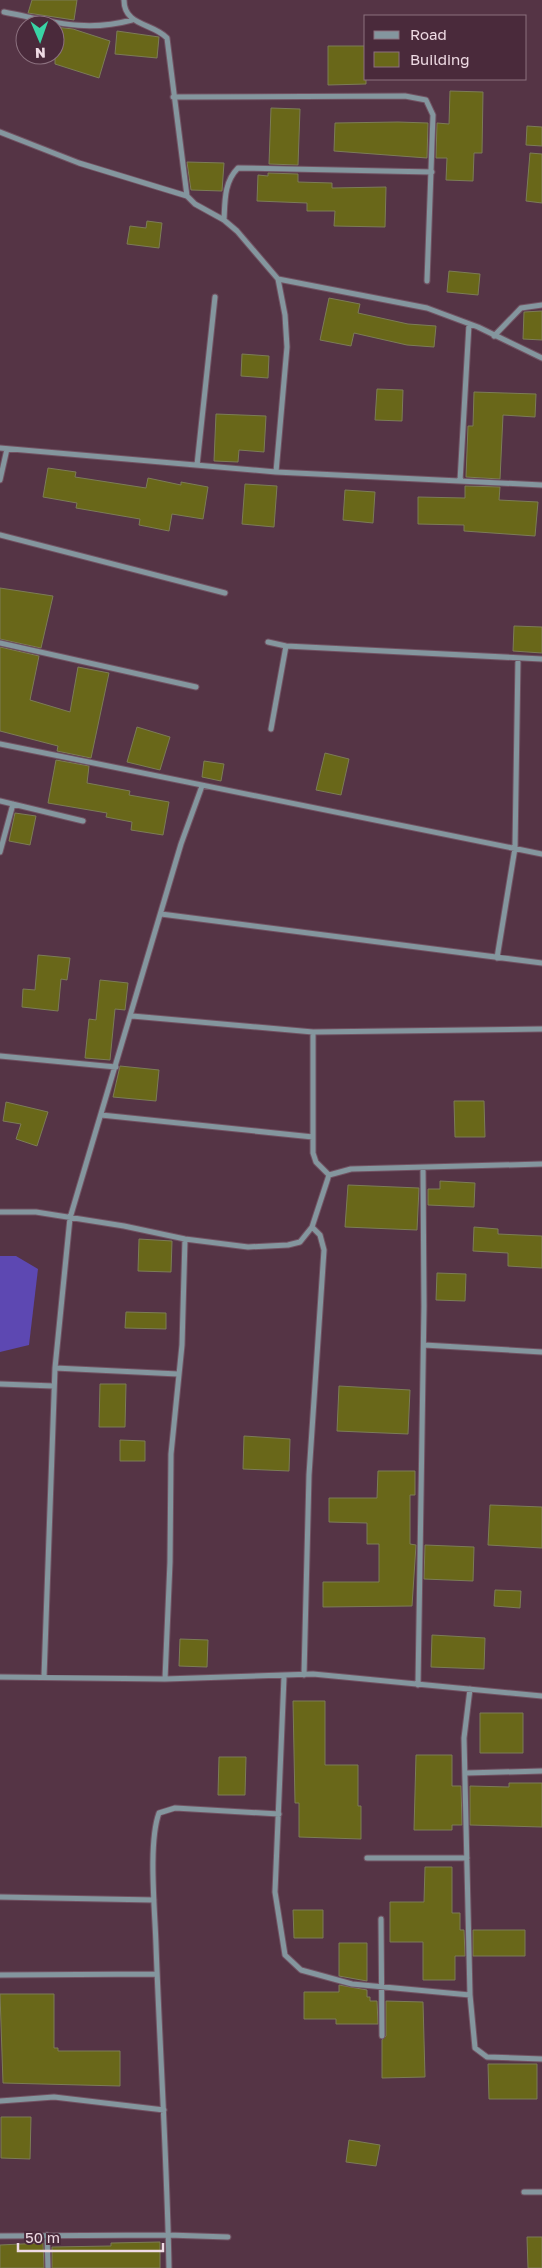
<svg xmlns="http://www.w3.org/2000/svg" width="542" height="2268" viewBox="0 0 542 2268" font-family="'Golos Text',sans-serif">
<rect width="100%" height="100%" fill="#553445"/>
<!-- water -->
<path fill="#5d48b2" d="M 0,1256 L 16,1256 L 38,1269 L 29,1345 L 0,1352 Z"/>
<!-- building -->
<path fill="#696719" stroke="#7c7c57" d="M 32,0 L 77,0 L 74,20 L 28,13 Z
M 55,27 L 73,29 L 110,41 L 99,78 L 55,64 Z
M 117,31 L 159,37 L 157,58 L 115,54 Z
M 328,46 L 366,46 L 366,84 L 328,85 Z
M 450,91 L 483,92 L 482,153 L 474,153 L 473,181 L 446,180 L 447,158 L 436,158 L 437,123 L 449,124 Z
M 271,108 L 300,109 L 298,165 L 269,164 Z
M 398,122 L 428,123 L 427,158 L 334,151 L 335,123 Z
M 527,126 L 542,127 L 542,146 L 526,145 Z
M 530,153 L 542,154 L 542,203 L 526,201 Z
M 187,162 L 224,163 L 222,191 L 191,190 Z
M 268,173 L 298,174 L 298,182 L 332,183 L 332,188 L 386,187 L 385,227 L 334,226 L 335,211 L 307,211 L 307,203 L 257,201 L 258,175 L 268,176 Z
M 147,221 L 162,223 L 159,248 L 127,244 L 130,226 L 146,228 Z
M 449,271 L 480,274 L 478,295 L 447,292 Z
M 329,298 L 360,304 L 358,313 L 408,324 L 436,326 L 434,347 L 407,345 L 354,333 L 351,346 L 320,340 Z
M 542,311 L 542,340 L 523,339 L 524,312 Z
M 242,354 L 269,356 L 268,378 L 241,376 Z
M 377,389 L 403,390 L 402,421 L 375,420 Z
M 474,392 L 536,394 L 535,417 L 503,415 L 500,479 L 466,477 L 468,426 L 473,426 Z
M 216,414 L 266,416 L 264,452 L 239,450 L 238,462 L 214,461 Z
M 48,468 L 76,472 L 75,477 L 146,488 L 148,478 L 181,485 L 181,482 L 208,487 L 203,519 L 172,514 L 169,531 L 139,525 L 140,519 L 76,508 L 77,503 L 43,497 Z
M 245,484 L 277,486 L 274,527 L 242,524 Z
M 465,486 L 500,487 L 499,500 L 538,502 L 535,536 L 464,531 L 464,525 L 418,524 L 418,497 L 465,498 Z
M 345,490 L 375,492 L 373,523 L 343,520 Z
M 0,588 L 53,596 L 41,648 L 0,639 Z
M 514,626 L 542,627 L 542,653 L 513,651 Z
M 0,647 L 39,656 L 30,700 L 70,712 L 78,667 L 109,673 L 91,758 L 57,751 L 58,746 L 0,731 Z
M 137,727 L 170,737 L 160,770 L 127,762 Z
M 325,753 L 349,759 L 341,795 L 316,790 Z
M 56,760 L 89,766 L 87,783 L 130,791 L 129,795 L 169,802 L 163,835 L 131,830 L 132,822 L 106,817 L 107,813 L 48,803 Z
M 204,761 L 224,764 L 221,781 L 202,777 Z
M 15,813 L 36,816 L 30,845 L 9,841 Z
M 38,955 L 70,958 L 67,980 L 61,979 L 58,1011 L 22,1007 L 23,989 L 35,990 Z
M 100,980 L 128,983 L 125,1010 L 115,1009 L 110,1060 L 85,1058 L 89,1019 L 96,1020 Z
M 120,1066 L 159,1070 L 156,1101 L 113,1097 Z
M 454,1101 L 484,1101 L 485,1137 L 455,1137 Z
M 6,1102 L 48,1112 L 37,1146 L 16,1139 L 21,1124 L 3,1121 Z
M 440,1181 L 475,1183 L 474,1207 L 428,1205 L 428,1189 L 440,1189 Z
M 348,1185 L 419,1188 L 417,1230 L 345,1227 Z
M 474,1227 L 498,1229 L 498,1234 L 542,1236 L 542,1268 L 508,1266 L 508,1253 L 473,1251 Z
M 139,1239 L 172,1241 L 171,1272 L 138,1271 Z
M 437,1273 L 466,1274 L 465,1301 L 436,1300 Z
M 126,1312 L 166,1313 L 166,1329 L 125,1328 Z
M 100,1384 L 126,1384 L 125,1427 L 99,1427 Z
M 339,1386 L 410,1390 L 408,1434 L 337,1431 Z
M 244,1436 L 290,1439 L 289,1471 L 243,1469 Z
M 120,1440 L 145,1441 L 145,1461 L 120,1461 Z
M 378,1471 L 415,1471 L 415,1495 L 410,1495 L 410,1544 L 416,1545 L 412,1606 L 323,1607 L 323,1582 L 379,1582 L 379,1544 L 367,1544 L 367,1523 L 329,1522 L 329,1498 L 377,1498 Z
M 490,1505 L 542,1507 L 542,1548 L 488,1545 Z
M 425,1545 L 474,1547 L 473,1581 L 424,1579 Z
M 495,1590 L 521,1591 L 520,1608 L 494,1606 Z
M 432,1635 L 485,1638 L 484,1669 L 431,1667 Z
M 180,1639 L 208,1640 L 207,1667 L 179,1666 Z
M 293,1701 L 325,1701 L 325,1765 L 358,1765 L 358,1806 L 361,1806 L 361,1839 L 299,1837 L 299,1803 L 295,1803 Z
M 480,1713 L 523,1713 L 523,1753 L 480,1753 Z
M 416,1755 L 452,1755 L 452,1786 L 461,1786 L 462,1825 L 452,1825 L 452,1830 L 414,1830 Z
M 219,1757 L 246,1757 L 245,1795 L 218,1795 Z
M 509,1783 L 542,1783 L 542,1827 L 470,1825 L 470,1786 L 509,1787 Z
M 425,1867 L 452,1867 L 452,1913 L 460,1913 L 460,1930 L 464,1930 L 465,1956 L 455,1956 L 455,1980 L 423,1980 L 423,1942 L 390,1942 L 390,1902 L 424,1902 Z
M 293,1910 L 323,1910 L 323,1938 L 294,1938 Z
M 473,1930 L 525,1930 L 525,1956 L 473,1956 Z
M 339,1943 L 367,1943 L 367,1981 L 339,1976 Z
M 339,1985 L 367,1990 L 367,1997 L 370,1997 L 370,2001 L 377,2001 L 378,2024 L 336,2024 L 336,2019 L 304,2019 L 304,1992 L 339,1992 Z
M 0,1994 L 54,1994 L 54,2048 L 58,2048 L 58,2051 L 120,2051 L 120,2086 L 3,2083 Z
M 386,2001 L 423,2002 L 425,2077 L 382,2078 L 382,2040 L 386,2036 Z
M 488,2064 L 537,2064 L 537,2099 L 489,2099 Z
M 1,2117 L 31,2117 L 30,2159 L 1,2158 Z
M 349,2140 L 380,2145 L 376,2166 L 346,2162 Z
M 527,2237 L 542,2237 L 542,2268 L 528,2268 Z
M 160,2242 L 160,2268 L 52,2268 L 52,2247 L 111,2246 L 111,2243 Z
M 43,2243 L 44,2268 L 0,2268 L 0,2245 Z"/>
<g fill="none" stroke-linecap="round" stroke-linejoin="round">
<defs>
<path id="street" d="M 124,0 C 124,26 153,23 167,38 L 187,196 L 195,204 L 224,220 L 237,231 L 278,279 L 285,315 L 287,347 L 276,472
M 4,12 C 51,21 84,33 132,20
M 173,97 L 405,96 L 426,100 L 433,115 L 427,281
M 0,132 L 79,163 L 187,196
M 224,220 C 225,201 224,182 238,168 L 432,172
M 278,279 L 427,308 L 478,327 L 542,358
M 494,336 L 521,308 L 542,305
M 0,448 L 276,472 L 542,485
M 197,465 L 215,297
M 0,480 L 7,449
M 460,481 L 469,324
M 0,535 L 225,593
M 268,642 L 286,646 L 542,659
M 0,643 L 196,687
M 271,729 L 286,646
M 0,744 L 542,854
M 0,801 L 83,821
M 0,852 L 13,804
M 161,914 L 542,963
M 497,958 L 515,848 L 518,658
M 132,1016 L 313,1032 L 542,1029
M 313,1032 L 313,1153 L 316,1162 L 329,1175
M 0,1056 L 116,1067
M 101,1115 L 313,1137
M 0,1212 L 36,1212 L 124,1226 L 185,1239 L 248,1247 L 288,1245 L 300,1242 L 312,1227 L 329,1175 L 351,1169 L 542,1164
M 424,1345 L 542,1352
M 55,1368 L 178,1374
M 0,1384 L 54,1386
M 304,1675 L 309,1475 L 324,1250 L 320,1235 L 312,1227
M 0,1677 L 165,1679 L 313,1674 L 542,1696
M 44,1677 L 55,1368 L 70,1218 L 181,844 L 202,786
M 284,1677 L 275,1892 L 285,1955 L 301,1970 L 352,1984 L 470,1995
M 165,1679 L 170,1562 L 171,1454 L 182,1345 L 185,1239
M 418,1685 L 424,1306 L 423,1168
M 470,1689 L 464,1738 L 470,1995 L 475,2048 L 487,2057 L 542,2059
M 466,1773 L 542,1771
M 367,1858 L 467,1858
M 0,1897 L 154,1900
M 381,1919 L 382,2036
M 0,1975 L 157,1974
M 0,2101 L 54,2097 L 164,2110
M 524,2192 L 542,2192
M 47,2235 L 48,2268
M 0,2236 L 168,2235 L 228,2237
M 169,2268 C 167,2160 160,2053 156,1945 C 155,1911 148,1843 159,1813 L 175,1808 L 279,1814"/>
</defs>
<!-- street casing -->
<use href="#street" stroke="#715262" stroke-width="7"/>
<!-- street -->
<use href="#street" stroke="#84969e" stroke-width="5"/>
</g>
<!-- legend -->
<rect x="364" y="15" width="162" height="65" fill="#4a2a3b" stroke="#8c717f"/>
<rect x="374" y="31" width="25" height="8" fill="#84969e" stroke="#8c717f"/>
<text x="410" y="40" font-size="15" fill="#efdbe4">Road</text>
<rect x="374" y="52" width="25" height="15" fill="#696719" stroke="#8c717f"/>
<text x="410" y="65" font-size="15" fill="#efdbe4">Building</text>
<!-- north arrow -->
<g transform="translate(40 40) rotate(178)"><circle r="24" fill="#4a2a3b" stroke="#8c717f"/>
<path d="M0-4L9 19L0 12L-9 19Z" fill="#39d4a5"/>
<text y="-8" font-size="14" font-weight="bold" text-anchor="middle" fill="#efdbe4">N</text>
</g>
<!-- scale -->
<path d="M18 2243v8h145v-8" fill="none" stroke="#efdbe4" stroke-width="2.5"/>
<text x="25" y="2243" font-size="15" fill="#efdbe4" stroke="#4a2a3b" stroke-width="4" paint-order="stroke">50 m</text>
</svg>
